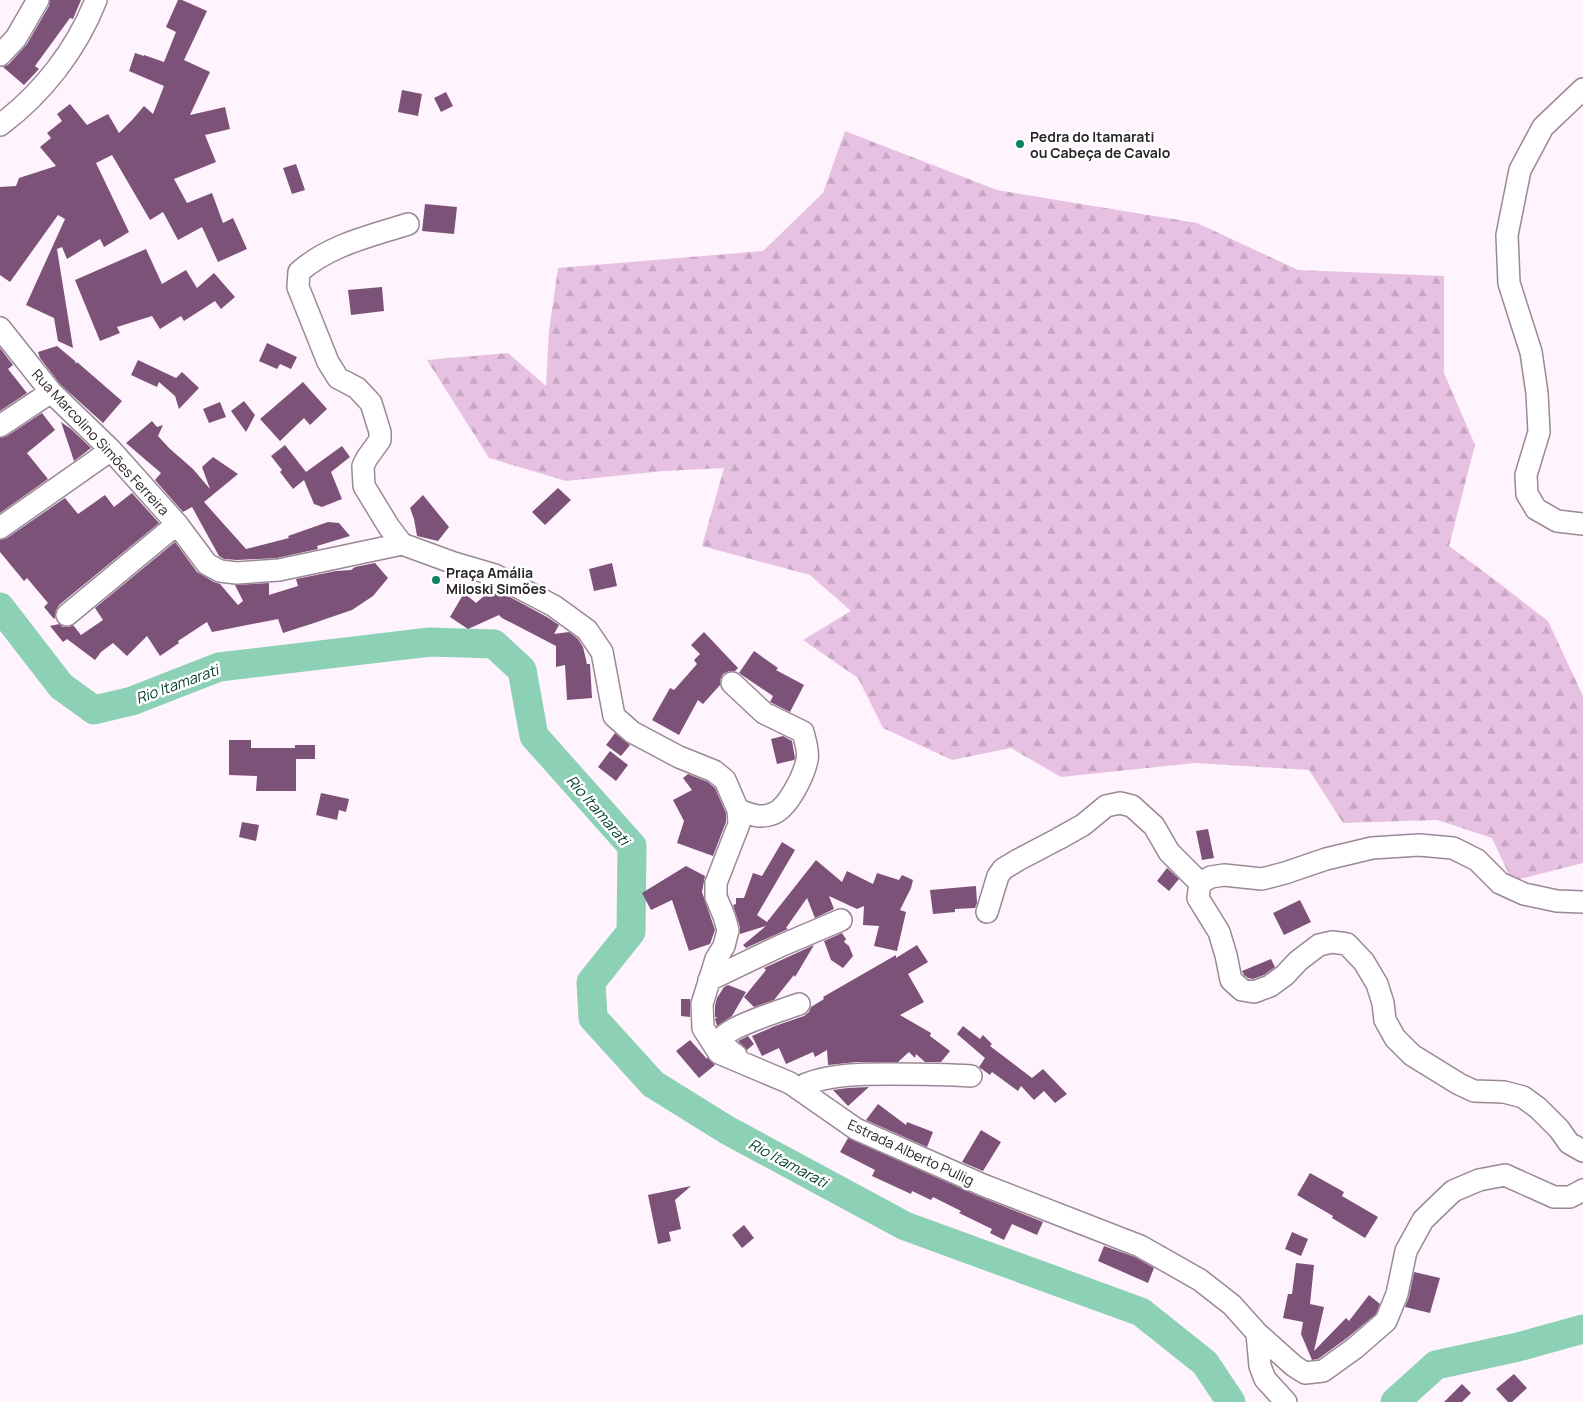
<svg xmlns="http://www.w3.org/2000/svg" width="1583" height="1402" viewBox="0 0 1583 1402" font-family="Manrope,sans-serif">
<defs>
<pattern id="forest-firs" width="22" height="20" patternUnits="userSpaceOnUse" patternTransform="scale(1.25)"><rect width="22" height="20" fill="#e7c1e2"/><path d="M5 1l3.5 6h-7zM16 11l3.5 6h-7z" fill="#c6a6c2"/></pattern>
</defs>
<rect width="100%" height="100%" fill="#fff3fd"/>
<!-- forest -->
<path fill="url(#forest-firs)" d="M 845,131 L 997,190 L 1197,223 L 1298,270 L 1444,276 L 1444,373 L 1475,445 L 1449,546 L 1495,580 L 1548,621 L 1583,696 L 1583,863 L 1512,881 L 1492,838 L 1437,820 L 1343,823 L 1309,770 L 1195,763 L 1061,777 L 1011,748 L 952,760 L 883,728 L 858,678 L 803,640 L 851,611 L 810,575 L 702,546 L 724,468 L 664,471 L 566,481 L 489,458 L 427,360 L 508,353 L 546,386 L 549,331 L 558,268 L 763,251 L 823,193 Z"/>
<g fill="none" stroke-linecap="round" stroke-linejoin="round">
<!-- river -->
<path stroke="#8cd1b5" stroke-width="29" d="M 0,607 L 61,686 L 94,710 L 132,701 L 219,667 L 430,642 L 494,644 L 522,670 L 534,736 L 632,846 L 631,932 L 591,982 L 593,1018 L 653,1084 L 727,1130 L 905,1226 L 1141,1312 L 1205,1363 L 1231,1402
M 1395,1402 L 1436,1365 L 1518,1347 L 1583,1329"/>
</g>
<!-- building -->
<path fill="#7d5279" d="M 50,0 L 81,0 L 73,19 L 70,18 L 35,66 L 39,69 L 24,85 L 3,67 L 9,64 L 27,44 L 49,6 Z
M 178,0 L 182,0 L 207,11 L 184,60 L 210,72 L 190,115 L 225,107 L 230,129 L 205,135 L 216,162 L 174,179 L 187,203 L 212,193 L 223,223 L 233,218 L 247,249 L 218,262 L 202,227 L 178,240 L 163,212 L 150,220 L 112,155 L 96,163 L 129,232 L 104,247 L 100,239 L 67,259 L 62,247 L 57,249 L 73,348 L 58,341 L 54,318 L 26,305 L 65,219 L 58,215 L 10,282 L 0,275 L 0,187 L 16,186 L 19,178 L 56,166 L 40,147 L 51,138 L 47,133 L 62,121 L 57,114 L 70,104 L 87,125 L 108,114 L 119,133 L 133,119 L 144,106 L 153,114 L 164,86 L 129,71 L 135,53 L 144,56 L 144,55 L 164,62 L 176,32 L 166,27 Z
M 402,90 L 422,94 L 418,116 L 398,112 Z
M 446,92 L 453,106 L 441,112 L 434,98 Z
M 296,164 L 305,190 L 292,194 L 283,168 Z
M 425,204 L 457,207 L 454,234 L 422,231 Z
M 146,249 L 162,284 L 186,270 L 197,288 L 214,273 L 235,297 L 221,309 L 215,301 L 184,321 L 181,316 L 160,329 L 152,316 L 117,327 L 120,333 L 100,341 L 75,280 Z
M 382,287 L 384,311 L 351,315 L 348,290 Z
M 267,343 L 297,357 L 291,369 L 280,364 L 277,369 L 259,361 Z
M 57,346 L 75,361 L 76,364 L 77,362 L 122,401 L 103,423 L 60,384 L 40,358 L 38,352 Z
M 0,348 L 13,365 L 8,369 L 27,393 L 0,411 Z
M 138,360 L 176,378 L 182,372 L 199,388 L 179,409 L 175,396 L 159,382 L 157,387 L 131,375 Z
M 303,382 L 327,409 L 310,425 L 304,418 L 280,441 L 260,419 Z
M 244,401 L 255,415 L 246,432 L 231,411 Z
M 220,402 L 226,417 L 209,423 L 203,409 Z
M 42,413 L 55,430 L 27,453 L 48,479 L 0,513 L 0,438 L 7,436 Z
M 152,421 L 157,427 L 163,425 L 158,436 L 169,448 L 193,469 L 210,489 L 202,467 L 213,457 L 238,474 L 204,502 L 246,549 L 289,538 L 288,536 L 328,522 L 339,523 L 350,536 L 317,546 L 318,549 L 277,558 L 237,560 L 224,559 L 219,556 L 192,507 L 183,512 L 155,480 L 161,473 L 126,443 Z
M 61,422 L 71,429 L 91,448 L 74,461 Z
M 285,445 L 306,472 L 342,446 L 350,457 L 331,472 L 342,499 L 322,507 L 314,504 L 304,480 L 293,489 L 280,472 L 282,470 L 271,456 Z
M 558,488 L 571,500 L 545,525 L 532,512 Z
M 132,493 L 159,523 L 59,605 L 56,610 L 55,618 L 54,619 L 44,607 L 48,603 L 27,578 L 24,581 L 0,552 L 0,540 L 7,538 L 65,498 L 78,514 L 105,495 L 114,507 Z
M 423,495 L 449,527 L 438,541 L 417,536 L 414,519 L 410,508 Z
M 175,542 L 197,572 L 214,582 L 220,584 L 238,605 L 243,601 L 235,585 L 269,583 L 269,595 L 298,586 L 296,579 L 336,571 L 351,570 L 355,567 L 375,563 L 388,578 L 373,596 L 352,610 L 314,623 L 283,633 L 278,619 L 212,632 L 207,622 L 178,641 L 179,643 L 160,656 L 147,636 L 127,656 L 113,643 L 101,652 L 95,660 L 67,639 L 63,642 L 50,626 L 59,624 L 63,627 L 69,627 L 73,625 L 81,635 L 103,620 L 95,608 Z
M 612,563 L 617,586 L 594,591 L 589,569 Z
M 493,588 L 547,617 L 559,625 L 554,634 L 569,632 L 578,639 L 583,647 L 587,664 L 590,664 L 592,698 L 567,700 L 565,665 L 556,667 L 556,646 L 502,618 L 499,615 L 468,629 L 450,617 L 464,593 L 476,603 Z
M 704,632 L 738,668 L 735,671 L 729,671 L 723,674 L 720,680 L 720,685 L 703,704 L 698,700 L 679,735 L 652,720 L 670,688 L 674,690 L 697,664 L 694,660 L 700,654 L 691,645 Z
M 754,651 L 778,668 L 776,670 L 804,685 L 790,712 L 770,702 L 773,696 L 739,673 Z
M 615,733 L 630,745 L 621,756 L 606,745 Z
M 783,736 L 792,741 L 795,758 L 794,760 L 777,764 L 771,739 Z
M 229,740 L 251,740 L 251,748 L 295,748 L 295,745 L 315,745 L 315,759 L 296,759 L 296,791 L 256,791 L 257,776 L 229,775 Z
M 610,751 L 628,765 L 616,781 L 598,767 Z
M 688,774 L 708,782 L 715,788 L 726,813 L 726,822 L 713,856 L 677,843 L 684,821 L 673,800 L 692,790 L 683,778 Z
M 321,793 L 349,799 L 346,812 L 339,810 L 337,820 L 316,815 Z
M 242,822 L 259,825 L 256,841 L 239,837 Z
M 1208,829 L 1214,858 L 1202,860 L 1196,831 Z
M 782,842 L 795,850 L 757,915 L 767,922 L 816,860 L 842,882 L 847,871 L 873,884 L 877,873 L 899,880 L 902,875 L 913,880 L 911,888 L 900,910 L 906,912 L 897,951 L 874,946 L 879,926 L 863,925 L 864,906 L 857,909 L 829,896 L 834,909 L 815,918 L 807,898 L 786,928 L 788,929 L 746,948 L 743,945 L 766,926 L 740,934 L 740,927 L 733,905 L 736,904 L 736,898 L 744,898 L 753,873 L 762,876 Z
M 686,866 L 705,876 L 702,892 L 715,930 L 710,944 L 689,951 L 672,900 L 651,910 L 642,893 Z
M 1167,868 L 1179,879 L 1169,891 L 1157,881 Z
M 976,886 L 977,903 L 975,908 L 955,909 L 955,912 L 933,914 L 930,890 Z
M 1300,900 L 1311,922 L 1284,935 L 1273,913 Z
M 842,933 L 846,939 L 844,942 L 849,946 L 853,956 L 843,968 L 831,960 L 824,941 Z
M 814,945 L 795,977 L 794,975 L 774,1000 L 754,1007 L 744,997 L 766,970 L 764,968 Z
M 917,945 L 928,962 L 908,974 L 924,1002 L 900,1015 L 931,1033 L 930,1036 L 950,1051 L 941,1062 L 925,1062 L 916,1054 L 915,1058 L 909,1052 L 898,1062 L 857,1062 L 828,1065 L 827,1050 L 815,1057 L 813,1052 L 786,1064 L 779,1048 L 762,1056 L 752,1036 L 775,1026 L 804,1016 L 809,1012 L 811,1007 L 824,999 L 823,997 L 896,955 L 896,958 Z
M 1271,959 L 1275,967 L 1264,975 L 1253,979 L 1248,978 L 1244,975 L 1242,971 Z
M 728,985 L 746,992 L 732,1016 L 717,1026 L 715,1019 L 717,1017 L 715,1017 L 715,1006 L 717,998 L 724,987 Z
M 681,999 L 690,999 L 690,1017 L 681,1016 Z
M 963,1026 L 980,1039 L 983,1035 L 992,1044 L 990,1046 L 1032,1078 L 1043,1069 L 1067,1094 L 1055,1103 L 1044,1091 L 1034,1100 L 1021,1086 L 1018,1091 L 992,1072 L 990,1075 L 979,1067 L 985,1058 L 957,1034 Z
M 748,1036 L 754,1044 L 747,1050 L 738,1041 Z
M 690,1040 L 707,1059 L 707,1057 L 715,1065 L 699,1078 L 676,1051 Z
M 869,1087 L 848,1106 L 833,1090 L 848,1088 Z
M 878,1104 L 906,1125 L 907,1122 L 933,1132 L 927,1147 L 866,1120 Z
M 981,1130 L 1001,1142 L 983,1171 L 962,1162 Z
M 848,1138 L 978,1196 L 1043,1222 L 1037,1235 L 1012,1224 L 1004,1240 L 990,1233 L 992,1229 L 959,1213 L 961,1211 L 933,1197 L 931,1200 L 912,1191 L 911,1194 L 872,1176 L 875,1170 L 840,1152 Z
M 1310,1173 L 1344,1192 L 1342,1196 L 1378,1217 L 1365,1238 L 1332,1218 L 1333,1216 L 1297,1195 Z
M 691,1186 L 675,1200 L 681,1229 L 669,1232 L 671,1241 L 658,1244 L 648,1195 Z
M 744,1225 L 754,1238 L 742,1248 L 732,1235 Z
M 1292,1232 L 1308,1239 L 1301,1256 L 1285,1249 Z
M 1104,1246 L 1135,1257 L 1154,1268 L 1148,1283 L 1098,1261 Z
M 1296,1263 L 1314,1265 L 1310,1304 L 1324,1307 L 1314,1351 L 1346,1318 L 1349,1321 L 1369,1295 L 1380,1304 L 1376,1314 L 1347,1338 L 1318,1359 L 1312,1360 L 1301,1334 L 1303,1322 L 1283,1318 L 1288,1294 L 1292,1294 Z
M 1414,1272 L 1440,1278 L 1430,1313 L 1405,1307 L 1409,1297 Z
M 1514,1374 L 1527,1388 L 1512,1402 L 1508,1402 L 1496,1389 Z
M 1462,1384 L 1471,1393 L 1462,1402 L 1444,1402 Z"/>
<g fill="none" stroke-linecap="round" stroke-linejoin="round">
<defs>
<path id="minor" d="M 0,55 L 16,38 L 38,0
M 1583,89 L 1543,127 L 1520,170 L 1507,235 L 1509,283 L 1531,352 L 1537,393 L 1539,432 L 1526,475 L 1527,494 L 1536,509 L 1557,521 L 1583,524
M 0,125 C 42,94 77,49 96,0
M 0,328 L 51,392 L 111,450 L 177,524 L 207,564 L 220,571 L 237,573 L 279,570 L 402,544
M 0,426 L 51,392
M 0,528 L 111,450
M 402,544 L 454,563 L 495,575 L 554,606 L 587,630 L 602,652 L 614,716 L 632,732 L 679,757 L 714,771 L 725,780 L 738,810 L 739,824 L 716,883 L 716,897 L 724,916 L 728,930 L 724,946 L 716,959 L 702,1004 L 703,1028 L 719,1053 L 790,1083 L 856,1129 L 983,1185 L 1140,1246 L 1200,1280 L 1232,1305 L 1257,1333 L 1294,1366 L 1305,1373 L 1323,1371 L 1355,1348 L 1386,1321 L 1397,1294 L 1406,1251 L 1423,1220 L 1453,1191 L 1479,1180 L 1505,1175 L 1554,1197 L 1570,1197 L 1583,1190
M 402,544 L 389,527 L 364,486 L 363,466 L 367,458 L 380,440 L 380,432 L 371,403 L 357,388 L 338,378 L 328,362 L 298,287 L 299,272 C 329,245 371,236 408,224
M 67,615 L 177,524
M 732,683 L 764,713 L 803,732 C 805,741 809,751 807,760 C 804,775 788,809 772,814 C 760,819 750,814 738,810
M 1583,902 L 1557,901 L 1524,894 L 1500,883 L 1477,860 L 1453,848 L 1419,845 L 1372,848 L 1326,859 L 1285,873 L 1262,879 L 1224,875 L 1211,877 L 1200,883 L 1198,898 L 1219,932 L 1226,955 L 1231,980 L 1242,990 L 1254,992 L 1270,986 L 1285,975 L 1298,961 L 1319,945 L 1332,942 L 1347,944 L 1364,962 L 1377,984 L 1383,1003 L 1385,1020 L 1395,1038 L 1412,1055 L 1459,1084 L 1474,1091 L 1504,1092 L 1523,1097 L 1538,1108 L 1559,1129 L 1569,1143 L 1583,1151
M 987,912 L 998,876 L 1003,869 L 1018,860 L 1058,839 L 1083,825 L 1106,806 L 1120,803 L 1132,806 L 1154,826 L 1169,852 L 1200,883
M 709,980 L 780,946 L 841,920
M 736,1055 C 729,1051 724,1046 722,1038 C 730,1026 783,1010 799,1004
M 806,1084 C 833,1074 861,1074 890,1074 C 917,1074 943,1074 971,1076
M 1257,1333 L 1260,1366 L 1265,1379 L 1286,1402"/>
</defs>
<!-- minor casing -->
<use href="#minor" stroke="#9a8897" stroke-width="24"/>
<!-- minor -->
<use href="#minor" stroke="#fff" stroke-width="21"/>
</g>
<!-- markers -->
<g fill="#0c8261" stroke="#fff" stroke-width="2">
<circle cx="1020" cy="144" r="5"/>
<circle cx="436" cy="580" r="5"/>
</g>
<g text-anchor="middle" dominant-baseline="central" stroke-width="5" stroke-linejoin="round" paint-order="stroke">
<!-- poi labels -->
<g font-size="14" font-weight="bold" fill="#2b242a" stroke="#fff" text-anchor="start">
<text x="1030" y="136">Pedra do Itamarati<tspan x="1030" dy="16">ou Cabeça de Cavalo</tspan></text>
<text x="446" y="572">Praça Amália<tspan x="446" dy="16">Miloski Simões</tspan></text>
</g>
<!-- street labels -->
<g font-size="14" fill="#2b242a" stroke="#fff">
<text transform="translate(101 442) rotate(47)">Rua Marcolino Simões Ferreira</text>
<text transform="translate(911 1152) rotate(25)">Estrada Alberto Pullig</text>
</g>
<!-- water labels -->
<g font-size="15" font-style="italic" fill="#074331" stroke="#fff">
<text transform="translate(177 684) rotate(-20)">Rio Itamarati</text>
<text transform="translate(598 810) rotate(49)">Rio Itamarati</text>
<text transform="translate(788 1163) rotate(28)">Rio Itamarati</text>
</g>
</g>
</svg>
